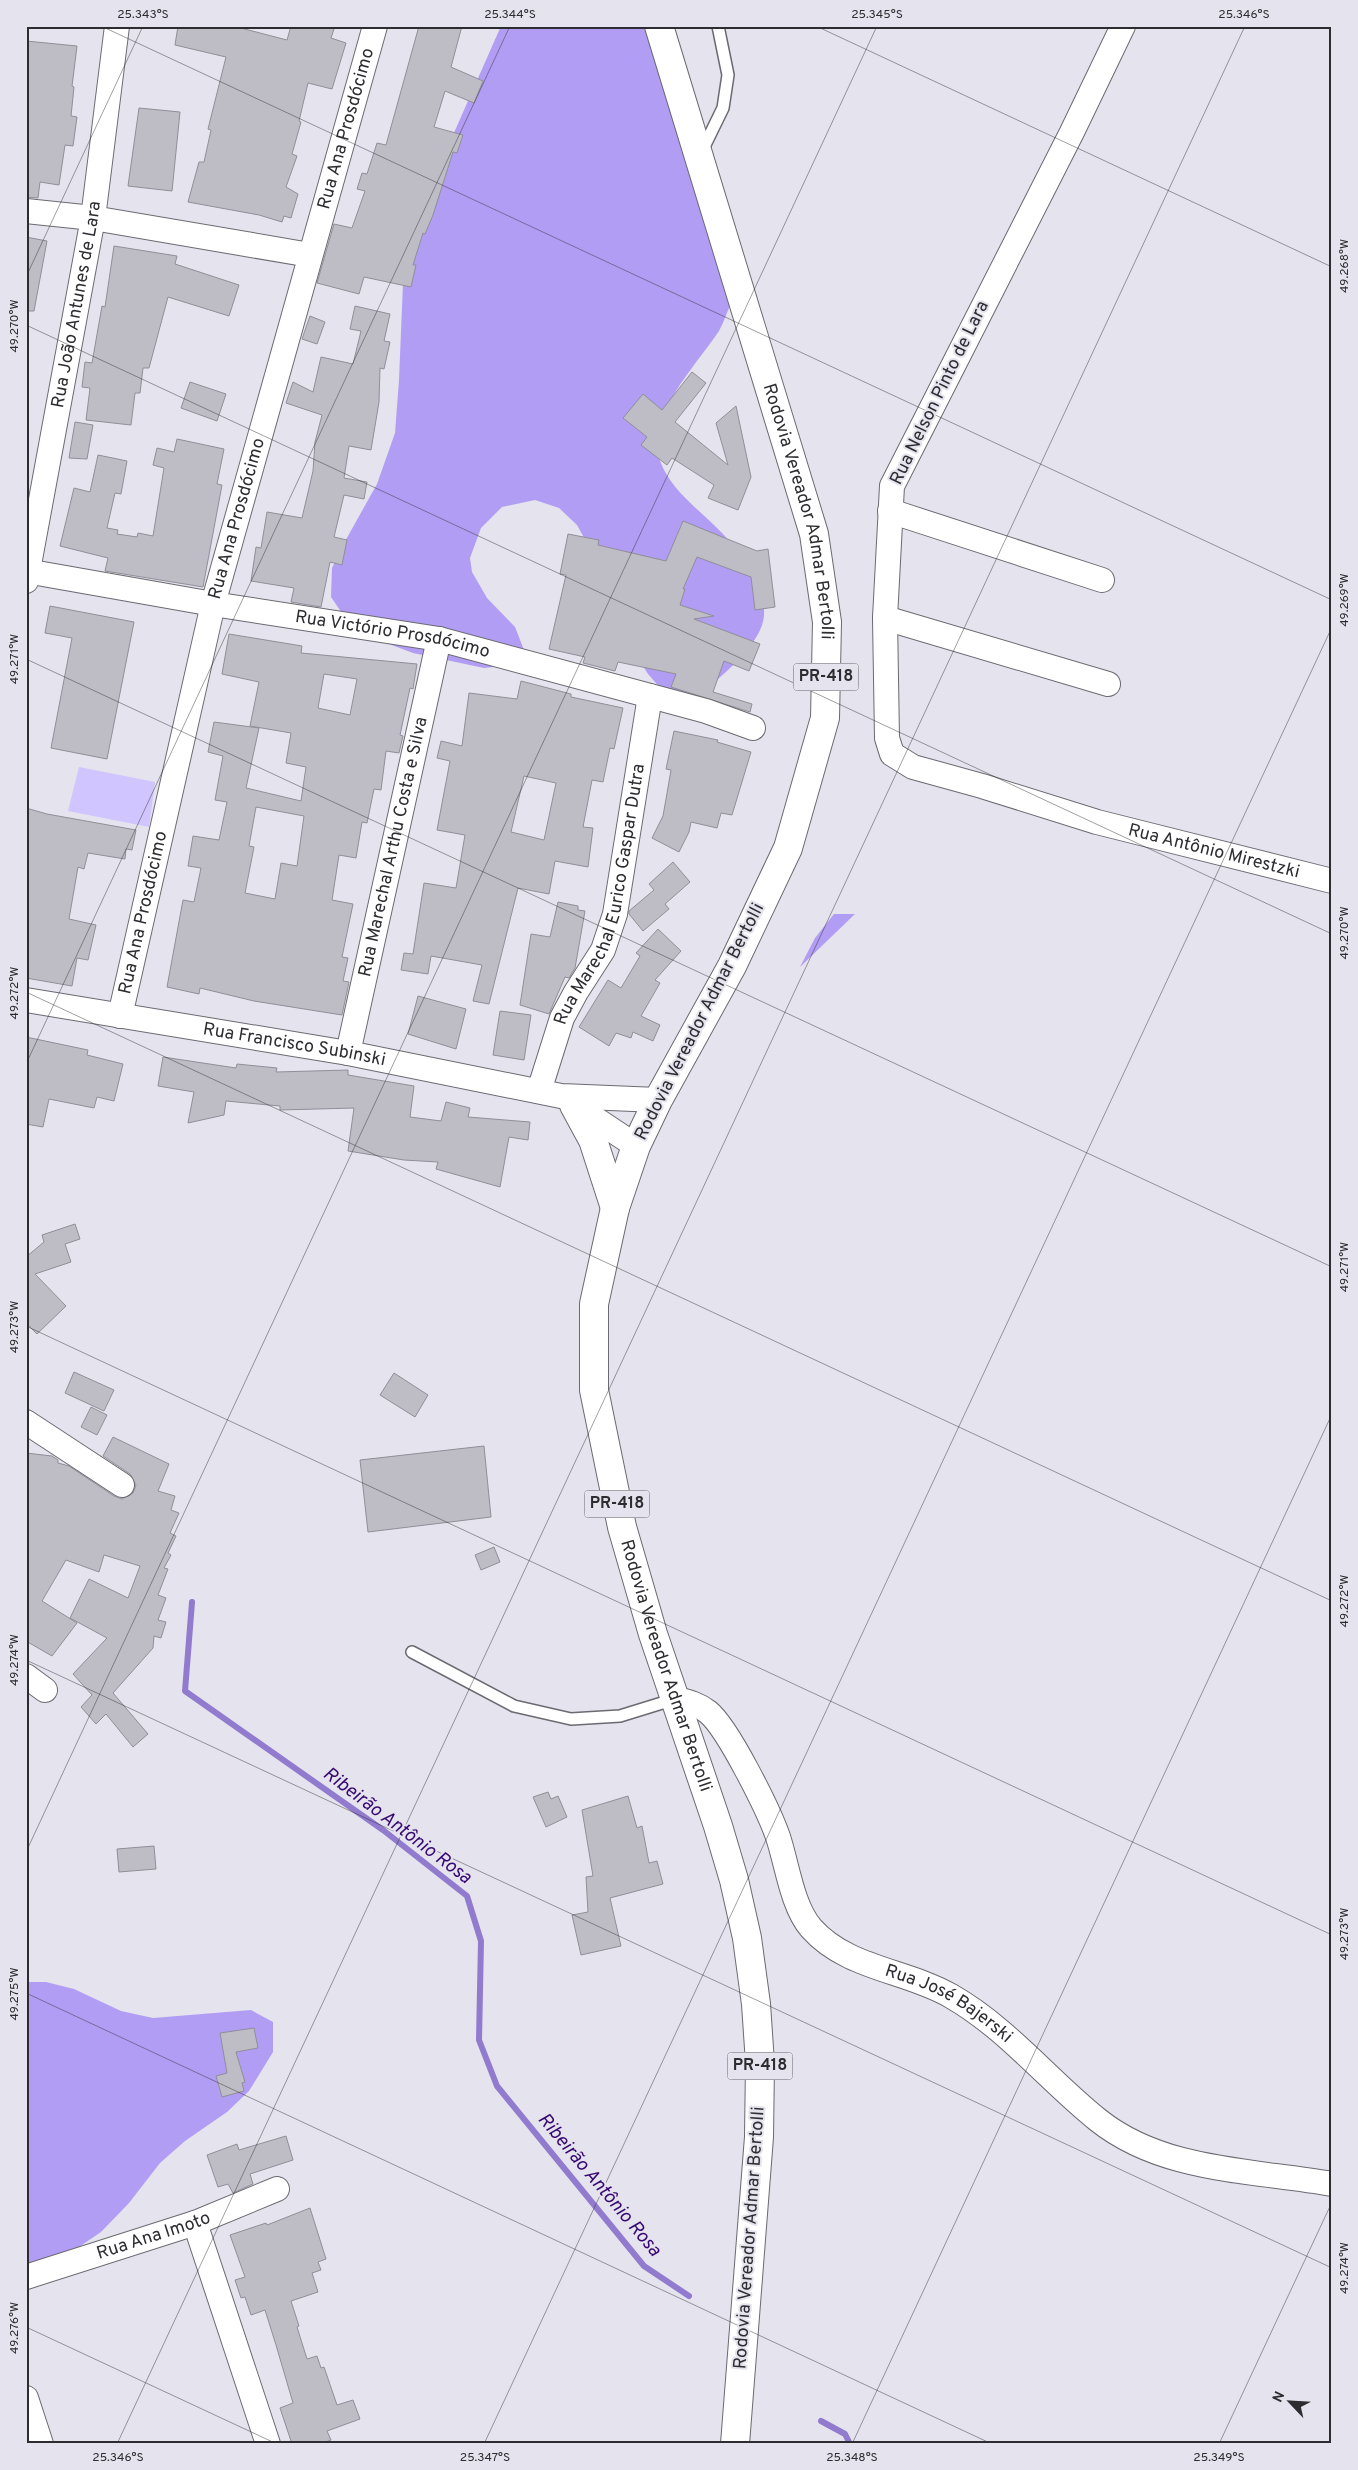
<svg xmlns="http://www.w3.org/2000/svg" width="1358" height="2470" viewBox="0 0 1358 2470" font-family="Overpass,sans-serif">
<rect width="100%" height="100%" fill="#e5e3ed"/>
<!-- green -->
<path fill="#d0c5fe" d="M 79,767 L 155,782 L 149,827 L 68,811 Z"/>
<!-- forest -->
<path fill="#b29df4" d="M 501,26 L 647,26 L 731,303 C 727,312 724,322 719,331 C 700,360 650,413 657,450 C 664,486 698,508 721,532 C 740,552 766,585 764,615 C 763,644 717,681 695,697 L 662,690 L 648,674 L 618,626 L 587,543 L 577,525 L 559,508 L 535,500 L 502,507 L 481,528 L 470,558 L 472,572 L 487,598 L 515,627 L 524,650 L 512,665 L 484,668 L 413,653 L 373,638 L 348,622 L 331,597 L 332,568 L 343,545 L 377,484 L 395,433 L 399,380 L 403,283 L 431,185 Z
M 834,914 L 855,914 L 800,967 L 815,938 Z
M 26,1982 L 46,1982 L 74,1989 L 121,2011 L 153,2018 L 251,2010 L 273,2022 L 273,2052 L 249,2091 L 227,2112 L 185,2141 L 160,2163 L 129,2203 L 101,2232 L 73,2251 L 26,2274 Z"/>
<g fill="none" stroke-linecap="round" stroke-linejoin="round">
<!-- stream -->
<path stroke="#907bcf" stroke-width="6" d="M 192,1602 L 185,1691 L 383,1830 L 467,1896 L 481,1941 L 479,2040 L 497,2086 L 644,2266 L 689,2296
M 821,2421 L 845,2434 L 850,2444"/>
</g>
<!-- building -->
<path fill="#bebdc6" stroke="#908e97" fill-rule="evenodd" d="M 178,26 L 233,26 L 287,40 L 291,26 L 335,26 L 331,38 L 346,43 L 332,89 L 308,83 L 299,121 L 301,122 L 292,154 L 297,156 L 286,187 L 298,194 L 291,218 L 284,216 L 282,222 L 259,215 L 188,202 L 199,162 L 204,162 L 211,130 L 208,129 L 226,57 L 175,45 Z
M 419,26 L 462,26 L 451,67 L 483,81 L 474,103 L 445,91 L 434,127 L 463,135 L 457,153 L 453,152 L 433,215 L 425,234 L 423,233 L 413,265 L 416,265 L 411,287 L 364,277 L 359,294 L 317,283 L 334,224 L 352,228 L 365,191 L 357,189 L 362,173 L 367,174 L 377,143 L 386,145 Z
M 26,41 L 77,46 L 72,86 L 74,87 L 71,116 L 77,117 L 73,146 L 65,145 L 59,185 L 40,182 L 38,198 L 26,197 Z
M 139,108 L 180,112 L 172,191 L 128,186 Z
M 26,237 L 47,241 L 34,311 L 26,311 Z
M 114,246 L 177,256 L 175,264 L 239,285 L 229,316 L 168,297 L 149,368 L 143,368 L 140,393 L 135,393 L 131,425 L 86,420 L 90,388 L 82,387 L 85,362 L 92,363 L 102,306 L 105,307 Z
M 355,306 L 390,314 L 384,341 L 390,342 L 384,369 L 380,368 L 379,402 L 371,450 L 349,446 L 344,478 L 367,482 L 364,499 L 344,495 L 334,537 L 347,540 L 342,565 L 330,562 L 321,607 L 291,602 L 294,588 L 251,581 L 256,547 L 261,548 L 267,512 L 302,518 L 313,471 L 315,442 L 322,415 L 286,403 L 293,382 L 313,392 L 321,357 L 353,364 L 361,331 L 350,329 Z
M 310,316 L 325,322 L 317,344 L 302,339 Z
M 692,372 L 706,383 L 675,422 L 728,465 L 716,423 L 736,406 L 751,477 L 738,510 L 708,498 L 714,485 L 672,458 L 667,465 L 641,445 L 647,437 L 623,418 L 643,394 L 662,410 Z
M 190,382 L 226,394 L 217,421 L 181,408 Z
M 75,422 L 93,425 L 87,459 L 69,458 Z
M 177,439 L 224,449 L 217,484 L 222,485 L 203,587 L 105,571 L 108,558 L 60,546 L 74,488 L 90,492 L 98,455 L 127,461 L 121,494 L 115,493 L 107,528 L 118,530 L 117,534 L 137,537 L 138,533 L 153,536 L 164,468 L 153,465 L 157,448 L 174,452 Z
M 683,521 L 757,551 L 768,549 L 775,607 L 755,610 L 751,577 L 697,557 L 683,589 L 685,589 L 680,605 L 714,616 L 694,619 L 760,644 L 749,671 L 724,661 L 713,692 L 752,704 L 750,712 L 671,687 L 676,674 L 618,662 L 615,671 L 583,663 L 585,657 L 549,649 L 566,575 L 560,574 L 568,534 L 599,540 L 598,545 L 666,561 Z
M 50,606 L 134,622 L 107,759 L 51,748 L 72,638 L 45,633 Z
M 229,634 L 302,646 L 301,653 L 417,664 L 413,689 L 410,688 L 400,735 L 403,736 L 399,753 L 386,751 L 381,790 L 374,789 L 367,823 L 362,822 L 356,858 L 339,855 L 332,900 L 353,904 L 342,957 L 348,958 L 343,981 L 349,982 L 342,1015 L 254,1001 L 200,988 L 199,994 L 167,987 L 183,900 L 194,902 L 201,868 L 188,866 L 193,836 L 219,840 L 227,802 L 215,800 L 223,756 L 208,752 L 214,722 L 259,728 L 246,788 L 301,801 L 306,767 L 286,763 L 291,733 L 250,726 L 259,682 L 222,674 ZM 324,674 L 357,679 L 350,715 L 318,708 ZM 256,807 L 304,816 L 297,866 L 281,863 L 275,899 L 245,893 L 254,847 L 249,846 Z
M 521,681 L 571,694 L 571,697 L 623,708 L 614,749 L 610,748 L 603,782 L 592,780 L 583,827 L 593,828 L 588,867 L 555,861 L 549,894 L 518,888 L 489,1004 L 473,1001 L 482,965 L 431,956 L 428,974 L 401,970 L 404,953 L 413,954 L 424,883 L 456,888 L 465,835 L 437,830 L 450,761 L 437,758 L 441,741 L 462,746 L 469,693 L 517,699 ZM 524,776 L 556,783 L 544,840 L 511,832 Z
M 674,731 L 718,740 L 717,742 L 751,752 L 732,815 L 721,813 L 717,828 L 691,822 L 689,832 L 679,852 L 652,838 L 663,816 L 666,799 L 671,770 L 666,769 Z
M 26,808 L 47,814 L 136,830 L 132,850 L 126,849 L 125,859 L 88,853 L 84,869 L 78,867 L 69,919 L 96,925 L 88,960 L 77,958 L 72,986 L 26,978 Z
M 673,862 L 690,882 L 665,904 L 669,909 L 643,931 L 629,914 L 629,911 L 654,890 L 649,884 Z
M 558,902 L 578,906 L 578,910 L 585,911 L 575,968 L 569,978 L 565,977 L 549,1014 L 520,1005 L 531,934 L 550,937 Z
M 658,929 L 681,951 L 655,980 L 660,983 L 641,1016 L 660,1025 L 653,1041 L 633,1032 L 631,1038 L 616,1033 L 609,1046 L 579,1027 L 608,980 L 621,988 L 640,956 L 636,953 Z
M 418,996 L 466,1009 L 456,1049 L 408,1034 Z
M 500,1011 L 531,1015 L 524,1060 L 493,1055 Z
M 26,1037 L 88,1050 L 87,1055 L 123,1064 L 114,1101 L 97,1097 L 94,1108 L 49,1099 L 43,1127 L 26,1124 Z
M 163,1057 L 236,1068 L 237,1064 L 277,1068 L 276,1072 L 348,1070 L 348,1075 L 414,1086 L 410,1117 L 441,1121 L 446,1102 L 470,1108 L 468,1117 L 530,1122 L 528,1140 L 509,1137 L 500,1187 L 436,1169 L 438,1162 L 404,1160 L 348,1151 L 354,1108 L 280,1110 L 280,1106 L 226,1101 L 224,1115 L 188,1123 L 194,1092 L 158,1086 Z
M 75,1224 L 80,1239 L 65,1244 L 71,1262 L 35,1274 L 66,1306 L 37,1334 L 26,1323 L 26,1257 L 44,1242 L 42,1235 Z
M 74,1372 L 114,1390 L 104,1411 L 65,1393 Z
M 394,1373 L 428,1395 L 415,1417 L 380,1395 Z
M 91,1407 L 107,1415 L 97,1435 L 81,1427 Z
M 113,1437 L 169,1464 L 158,1491 L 175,1496 L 171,1510 L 179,1513 L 170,1533 L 176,1536 L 168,1553 L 171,1555 L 164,1568 L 168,1569 L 158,1595 L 166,1598 L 158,1620 L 166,1622 L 161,1638 L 154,1636 L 153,1648 L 113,1693 L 148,1734 L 133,1747 L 106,1714 L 96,1724 L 81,1707 L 92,1695 L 73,1674 L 107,1638 L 70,1618 L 89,1579 L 128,1598 L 140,1566 L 104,1555 L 99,1572 L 66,1560 L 42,1601 L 77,1623 L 52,1656 L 26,1641 L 26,1453 L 52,1456 L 58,1460 L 58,1463 L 69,1466 L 114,1496 L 122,1499 L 133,1493 L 136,1485 L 130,1474 L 103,1456 Z
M 484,1446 L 491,1517 L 368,1532 L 360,1460 Z
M 494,1547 L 500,1562 L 481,1570 L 475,1555 Z
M 548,1792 L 551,1799 L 558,1796 L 567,1817 L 546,1827 L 533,1797 Z
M 628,1796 L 637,1828 L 642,1826 L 649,1863 L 657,1861 L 663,1884 L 610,1898 L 621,1946 L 581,1955 L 572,1915 L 588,1912 L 586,1877 L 593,1876 L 582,1810 Z
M 154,1846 L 156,1869 L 119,1872 L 117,1849 Z
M 254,2028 L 258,2048 L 236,2052 L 245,2082 L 242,2083 L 244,2091 L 222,2097 L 216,2076 L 227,2073 L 220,2033 Z
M 286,2136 L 293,2160 L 250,2174 L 253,2184 L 233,2193 L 228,2184 L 218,2187 L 207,2155 L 237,2144 L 239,2150 Z
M 310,2208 L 326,2259 L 318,2262 L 321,2270 L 312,2273 L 318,2292 L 291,2301 L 299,2326 L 297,2327 L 307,2359 L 317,2356 L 321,2368 L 324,2367 L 337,2405 L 353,2400 L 360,2419 L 327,2431 L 331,2440 L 320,2444 L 292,2444 L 280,2408 L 293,2403 L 276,2345 L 265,2310 L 251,2315 L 245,2297 L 241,2298 L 235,2280 L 245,2277 L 230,2235 L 266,2223 L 267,2225 Z"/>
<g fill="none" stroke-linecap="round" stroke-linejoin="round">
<defs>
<path id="service" d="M 701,153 L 723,108 L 728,75 L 718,26
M 412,1652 L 514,1706 L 571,1719 L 620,1716 L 675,1699"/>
<g id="minor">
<path id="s1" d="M 1123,26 L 1072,132 L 892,486 L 885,618 L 887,738 L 892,754 L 913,767 L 982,786 L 1097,822 L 1332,881"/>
<path d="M 26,211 L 93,218 L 310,255"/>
<path d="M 890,511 L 1102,580"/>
<path id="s2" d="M 26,571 L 213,604 L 439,639 L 706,711 L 753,728"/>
<path id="s3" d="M 26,581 L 93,218 L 117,26"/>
<path d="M 885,618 L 1108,684"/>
<path id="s4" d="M 26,1000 L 348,1053 L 561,1096 L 658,1100"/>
<path id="s5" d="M 120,1016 L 213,604 L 375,26"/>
<path id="s6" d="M 348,1053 L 439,639"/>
<path id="s7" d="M 539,1091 L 562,1018 L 576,992 L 603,950 L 615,914 L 650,696"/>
<path d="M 573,1104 L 636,1146"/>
<path d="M 26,1422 L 122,1485"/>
<path d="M 26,1676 L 45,1690"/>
<path id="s8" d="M 676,1699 C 688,1702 698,1704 708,1712 C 728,1728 769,1811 778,1837 C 787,1864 792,1906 811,1928 C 847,1969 906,1970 951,1996 C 1007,2028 1048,2080 1098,2120 C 1163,2172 1253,2170 1332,2184"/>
<path d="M 195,2223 L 268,2444"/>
<path id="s9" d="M 26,2277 L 195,2223 L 277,2189"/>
<path d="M 26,2398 L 41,2444"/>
</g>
<g id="trunk">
<path id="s10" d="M 659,26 L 814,534 L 827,622 L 825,718 L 788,848 L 732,966 L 658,1100 L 636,1146 L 615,1208 L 594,1304 L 594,1390 L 622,1527 L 653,1634 L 718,1826 L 734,1880 L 747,1938 L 756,2004 L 760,2063 L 759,2137 L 735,2444"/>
<path d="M 574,1105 L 593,1140 L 615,1208"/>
</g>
</defs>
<!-- service casing -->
<use href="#service" stroke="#6b6a72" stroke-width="14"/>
<!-- minor casing -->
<use href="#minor" stroke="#6b6a72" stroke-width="26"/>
<!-- trunk casing -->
<use href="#trunk" stroke="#6b6a72" stroke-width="30"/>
<!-- service -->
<use href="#service" stroke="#fff" stroke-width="11"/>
<!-- minor -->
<use href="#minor" stroke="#fff" stroke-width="24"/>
<!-- trunk -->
<use href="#trunk" stroke="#fff" stroke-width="28"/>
</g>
<!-- ticks -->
<path fill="none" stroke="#2d2c30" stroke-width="1" stroke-opacity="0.45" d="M 101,26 L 1332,600M 816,26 L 1332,267M 26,277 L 143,26M 26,325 L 1332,934M 26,659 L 1332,1267M 26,992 L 1332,1601M 26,1064 L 510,26M 26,1326 L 1332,1935M 26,1660 L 1332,2268M 26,1852 L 877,26M 26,1993 L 992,2444M 26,2327 L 277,2444M 117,2444 L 1245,26M 484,2444 L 1332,627M 852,2444 L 1332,1414M 1219,2444 L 1332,2202"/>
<g text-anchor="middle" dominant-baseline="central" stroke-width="4" stroke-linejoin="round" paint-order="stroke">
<!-- shield labels -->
<g fill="#e5e3ed" stroke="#646369" stroke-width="1">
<rect x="793.5" y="663.5" width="65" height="27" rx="4"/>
<rect x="584.5" y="1490.5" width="65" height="27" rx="4"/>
<rect x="727.5" y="2052.5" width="65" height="27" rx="4"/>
</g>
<g font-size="16" font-weight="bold" fill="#2d2c30">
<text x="826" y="677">PR-418</text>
<text x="617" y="1504">PR-418</text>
<text x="760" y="2066">PR-418</text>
</g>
<!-- street labels -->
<g font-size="18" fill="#2d2c30" stroke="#e5e3ed">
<text stroke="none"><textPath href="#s5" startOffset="916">Rua Ana Prosdócimo</textPath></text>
<text stroke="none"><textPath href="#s3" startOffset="281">Rua João Antunes de Lara</textPath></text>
<text transform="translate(940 393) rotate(-64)">Rua Nelson Pinto de Lara</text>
<text stroke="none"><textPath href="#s10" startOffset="506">Rodovia Vereador Admar Bertolli</textPath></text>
<text stroke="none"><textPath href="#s5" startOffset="511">Rua Ana Prosdócimo</textPath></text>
<text stroke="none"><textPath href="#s2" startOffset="372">Rua Victório Prosdócimo</textPath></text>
<text stroke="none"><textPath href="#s6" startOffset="211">Rua Marechal Arthu Costa e Silva</textPath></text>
<text stroke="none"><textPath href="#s1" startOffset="1121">Rua Antônio Mirestzki</textPath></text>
<text stroke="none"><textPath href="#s7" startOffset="208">Rua Marechal Eurico Gaspar Dutra</textPath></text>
<text stroke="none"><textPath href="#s5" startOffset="106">Rua Ana Prosdócimo</textPath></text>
<text transform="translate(700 1022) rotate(-63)">Rodovia Vereador Admar Bertolli</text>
<text stroke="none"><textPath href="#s4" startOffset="272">Rua Francisco Subinski</textPath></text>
<text stroke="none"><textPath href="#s10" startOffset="1721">Rodovia Vereador Admar Bertolli</textPath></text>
<text stroke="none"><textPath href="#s8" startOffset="435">Rua José Bajerski</textPath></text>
<text stroke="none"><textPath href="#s9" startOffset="134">Rua Ana Imoto</textPath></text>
<text transform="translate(750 2238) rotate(-86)">Rodovia Vereador Admar Bertolli</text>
</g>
<!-- water labels -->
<g font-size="19" font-style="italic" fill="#360871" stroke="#e5e3ed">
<text transform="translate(397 1826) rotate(37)">Ribeirão Antônio Rosa</text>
<text transform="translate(599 2185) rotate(50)">Ribeirão Antônio Rosa</text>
</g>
</g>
<!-- border -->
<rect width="1358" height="2470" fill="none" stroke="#e5e3ed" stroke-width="55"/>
<!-- north arrow -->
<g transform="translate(1290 2402) rotate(295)" stroke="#e5e3ed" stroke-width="4" paint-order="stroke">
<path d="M0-4L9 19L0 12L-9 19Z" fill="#2d2c30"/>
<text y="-8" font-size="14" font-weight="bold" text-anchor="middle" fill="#2d2c30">N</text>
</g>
<rect x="28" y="28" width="1302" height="2414" fill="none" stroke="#2d2c30" stroke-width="2"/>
<g font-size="12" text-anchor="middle" fill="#2d2c30">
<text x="143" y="18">25.343°S</text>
<text x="510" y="18">25.344°S</text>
<text x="877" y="18">25.345°S</text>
<text x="1244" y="18">25.346°S</text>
<text transform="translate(1344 266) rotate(-90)" y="4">49.268°W</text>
<text transform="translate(14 326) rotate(-90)" y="4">49.270°W</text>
<text transform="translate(1344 600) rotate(-90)" y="4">49.269°W</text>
<text transform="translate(14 659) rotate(-90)" y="4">49.271°W</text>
<text transform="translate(1344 933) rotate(-90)" y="4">49.270°W</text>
<text transform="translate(14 993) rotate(-90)" y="4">49.272°W</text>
<text transform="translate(1344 1267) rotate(-90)" y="4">49.271°W</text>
<text transform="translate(14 1327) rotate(-90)" y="4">49.273°W</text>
<text transform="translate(1344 1601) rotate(-90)" y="4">49.272°W</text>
<text transform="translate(14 1660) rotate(-90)" y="4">49.274°W</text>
<text transform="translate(1344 1934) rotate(-90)" y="4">49.273°W</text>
<text transform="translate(14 1994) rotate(-90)" y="4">49.275°W</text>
<text transform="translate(1344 2268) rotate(-90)" y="4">49.274°W</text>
<text transform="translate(14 2328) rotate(-90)" y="4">49.276°W</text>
<text x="118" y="2461">25.346°S</text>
<text x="485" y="2461">25.347°S</text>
<text x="852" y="2461">25.348°S</text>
<text x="1219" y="2461">25.349°S</text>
</g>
</svg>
